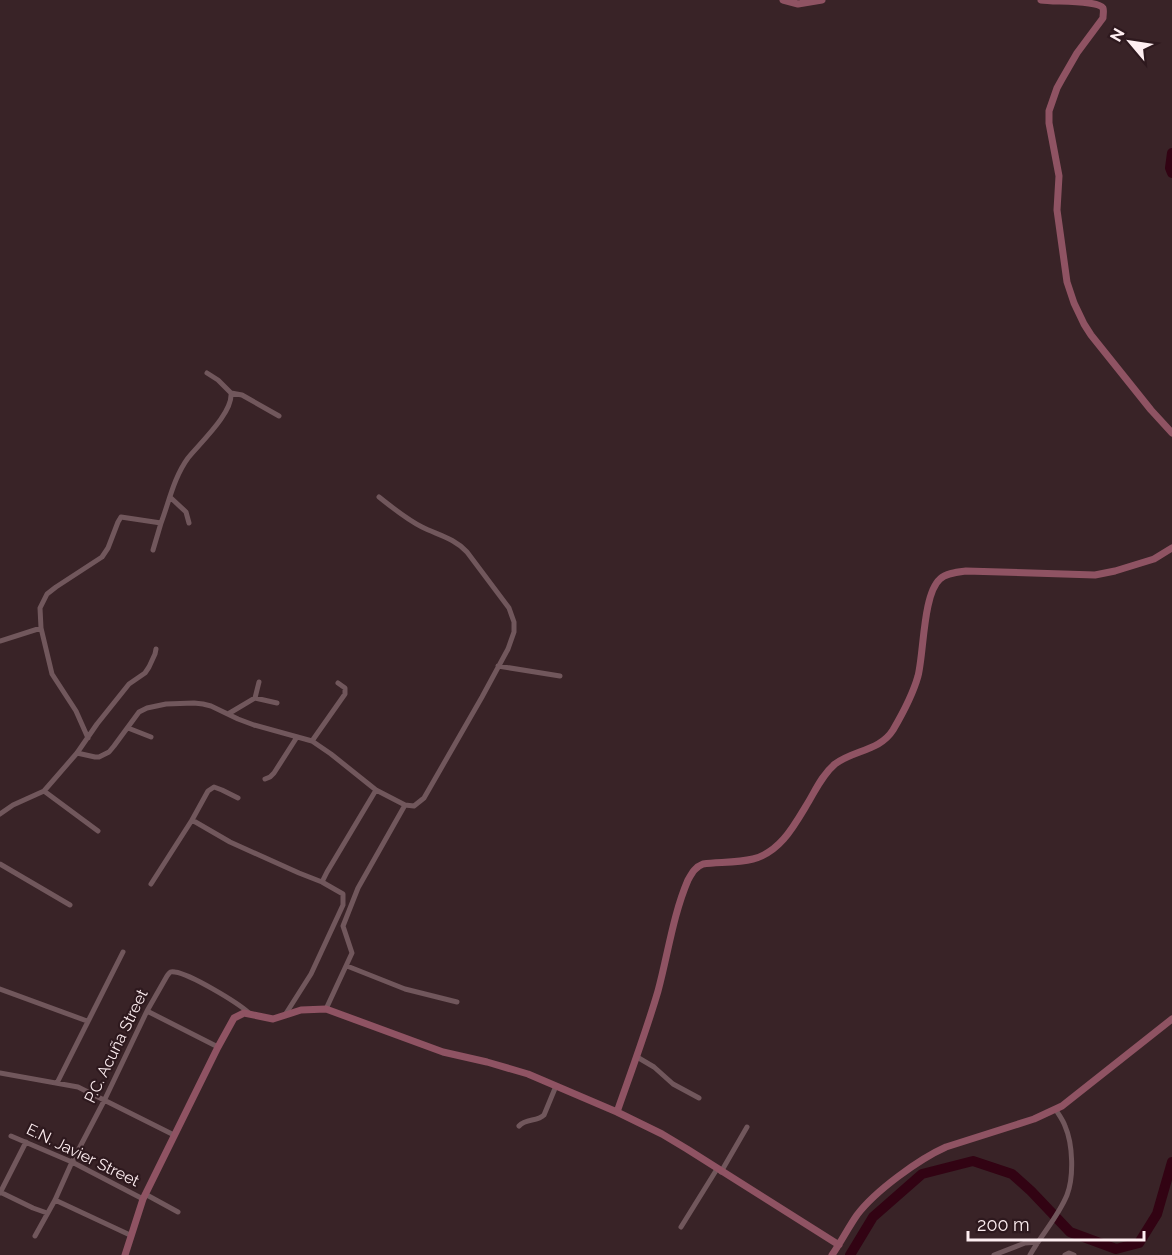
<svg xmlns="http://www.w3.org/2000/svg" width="1172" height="1255" viewBox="0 0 1172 1255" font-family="Raleway,sans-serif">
<rect width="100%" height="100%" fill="#392327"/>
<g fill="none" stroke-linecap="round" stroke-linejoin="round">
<!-- river -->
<path stroke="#320313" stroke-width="10" d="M 1172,153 L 1170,168 L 1172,173
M 850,1255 L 873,1217 L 922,1174 L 973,1161 L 1012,1174 L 1031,1191 L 1070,1232 L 1116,1249 L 1139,1243 L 1157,1214 L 1172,1162"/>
<!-- street -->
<path stroke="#71575c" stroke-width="5" d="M 207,373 L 218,380 L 231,393
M 171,498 L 186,512 L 189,523
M 153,550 L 161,523
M 0,641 L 41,628
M 498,666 L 560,676
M 255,698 L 259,682
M 228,714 L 255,698 L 277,703
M 128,728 L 151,737
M 88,738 L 76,711 L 52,674 L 41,628 L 40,608 L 47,594 L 56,587 L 102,557 L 108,548 L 118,522 L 121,517 L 161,523 C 169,502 174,477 188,458 C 200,443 233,413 231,393 L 242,395 L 279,416
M 312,741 L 345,694 L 345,688 L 338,683
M 77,753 L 95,757 L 99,757 L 109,752 L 114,746 L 139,712 L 147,708 L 166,704 L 194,703 L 203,704 L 211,706 L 238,719 L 254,725 L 312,741 L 331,754 L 376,790 L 405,805
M 265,779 L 270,777 L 274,773 L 297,737
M 44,791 L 98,831
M 0,814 L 13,805 L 44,791 L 77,753 L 97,724 L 129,684 L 145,673 L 149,667 L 155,654 L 156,649
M 192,820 L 208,791 L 214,787 L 222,790 L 238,798
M 0,864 L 70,905
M 322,882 L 327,872 L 376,790
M 151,884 L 192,820 L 230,842 L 299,873 L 322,882 L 343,894 L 343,905 L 311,974 L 285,1015
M 347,966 L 405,989 L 457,1002
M 0,989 L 87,1021
M 326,1009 L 352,953 L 343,926 L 358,888 L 405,805 L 414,806 L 424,798 L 482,697 L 508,649 L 514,632 L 514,622 L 509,608 L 467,552 C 454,538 438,535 422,527 C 406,519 393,508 379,497
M 147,1011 L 218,1047
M 637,1057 L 654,1067 L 673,1084 L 699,1098
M 0,1073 L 78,1087 L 174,1135
M 57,1083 L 123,952
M 519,1126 C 526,1118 537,1122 544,1115 L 556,1086
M 11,1136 L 72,1162 L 143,1199
M 721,1172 L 747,1127
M 0,1192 L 33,1208 L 47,1213
M 0,1193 L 26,1142
M 145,1194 L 178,1212
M 55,1200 L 130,1235
M 681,1227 L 717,1169
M 35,1236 L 55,1200 L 72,1162 L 104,1101 L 147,1011 L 167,976 C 170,972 170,971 175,972 C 190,974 237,1002 249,1013
M 994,1255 L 1025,1243 L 1038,1242
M 1030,1255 C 1041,1235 1058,1217 1067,1195 C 1074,1177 1073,1144 1065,1126 C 1063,1120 1059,1115 1056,1110
M 1065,1255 L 1069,1253 L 1074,1255"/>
<!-- secondary -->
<path stroke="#8f5363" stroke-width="7" d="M 783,0 L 798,4 L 822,0
M 1041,0 C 1054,2 1097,0 1103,8 C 1104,11 1103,14 1103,18 L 1077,53 L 1062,79 L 1057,88 L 1049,111 L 1049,123 L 1059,176 L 1057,210 L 1067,282 L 1074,303 L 1084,324 L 1091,335 L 1151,410 L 1172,433
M 617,1112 C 631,1072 646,1032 658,991 C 668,954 673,915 688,880 C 692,873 695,867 703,864 C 719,862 737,863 753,859 C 781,852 795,824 809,801 C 816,789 823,774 835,764 C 853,750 880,751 893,730 C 903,713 913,694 918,676 C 924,652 923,594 940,579 C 946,573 958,572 966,571 L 1095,575 L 1115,571 L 1154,559 L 1172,548
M 125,1255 L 143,1199 L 218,1047 L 234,1018 L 244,1013 L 273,1019 L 301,1010 L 326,1009 L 443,1052 L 487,1062 L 528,1074 L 617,1112 L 662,1134 L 687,1149 L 839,1245
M 832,1255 C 841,1242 848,1228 857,1215 C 875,1191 919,1159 946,1147 L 1034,1119 L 1062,1106 L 1172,1019"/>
</g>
<g text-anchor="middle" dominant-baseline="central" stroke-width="4.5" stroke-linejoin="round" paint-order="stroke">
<!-- street labels -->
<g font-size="16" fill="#feeef1" stroke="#2e191e">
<text transform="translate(116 1046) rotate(-64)">P.C. Acuña Street</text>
<text transform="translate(83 1155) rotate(26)">E.N. Javier Street</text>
</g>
</g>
<!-- north arrow -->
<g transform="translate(1130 42) rotate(299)" stroke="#2e191e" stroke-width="4.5" paint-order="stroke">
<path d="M0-4.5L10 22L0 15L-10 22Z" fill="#feeef1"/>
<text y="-9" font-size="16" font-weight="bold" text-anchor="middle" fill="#feeef1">N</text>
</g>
<!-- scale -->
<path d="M968 1231v9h176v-9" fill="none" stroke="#feeef1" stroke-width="3"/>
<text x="977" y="1231" font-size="18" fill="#feeef1" stroke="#2e191e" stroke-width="4.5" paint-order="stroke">200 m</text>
</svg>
